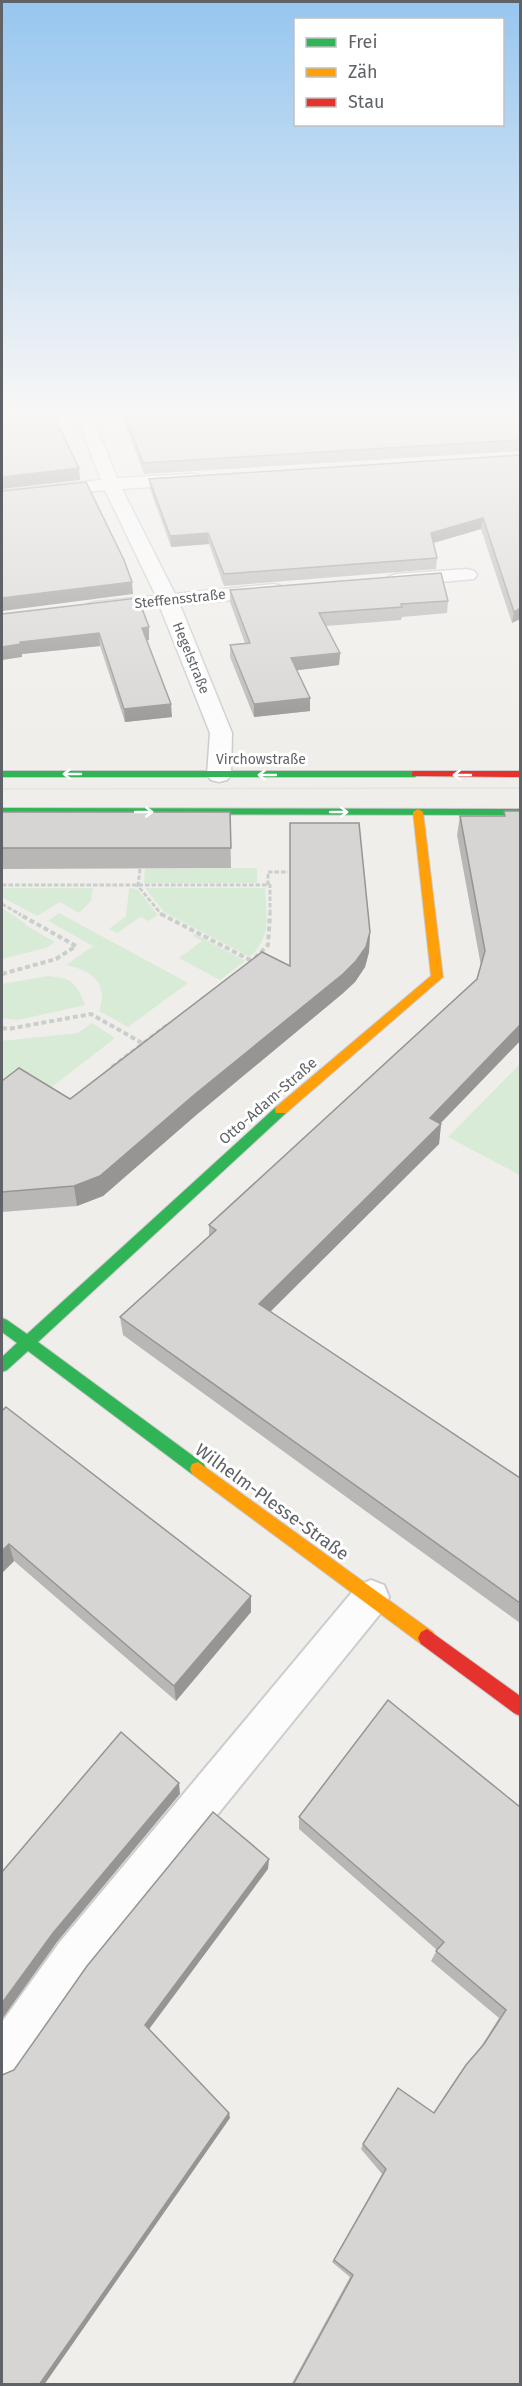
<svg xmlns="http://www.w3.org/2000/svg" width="522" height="2386" viewBox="0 0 522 2386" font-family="'Fira Sans',sans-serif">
<rect width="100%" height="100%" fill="#efeeea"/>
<!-- green -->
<path fill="#d8ebd6" d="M 257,868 L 257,883 L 144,883 L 145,869 Z
M 2,888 L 93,888 L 91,901 L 79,913 L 60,902 L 37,916 L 2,897 Z
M 129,888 L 137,889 L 158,915 L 149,921 L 140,917 L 117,933 L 109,929 L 126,916 Z
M 145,888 L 265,888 C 266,918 273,934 250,957 L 164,912 Z
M 2,908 L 26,924 L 25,925 L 55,942 L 46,948 L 2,959 Z
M 59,913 L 188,983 L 128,1027 L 99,1011 C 109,982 92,971 66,965 L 93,946 L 48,921 Z
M 195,934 L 245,961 L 220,980 L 179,958 L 202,941 L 192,936 Z
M 48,976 C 73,978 76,983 85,1005 L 18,1020 L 2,1018 L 2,984 Z
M 92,1023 L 115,1038 L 48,1090 L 2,1092 L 2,1041 L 78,1033 Z
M 520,1064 L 520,1175 L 448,1137 Z"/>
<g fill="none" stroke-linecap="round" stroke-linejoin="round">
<defs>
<path id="lane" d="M 371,1580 L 384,1585 L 389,1597 L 384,1609 L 89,1973 L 18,2075 L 2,2081 L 2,2022 L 59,1943 L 358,1585 Z"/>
<path id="street" d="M 75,413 L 91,413 L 117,478 L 192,474 L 198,475 L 201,479 L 198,483 L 192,484 L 122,489 L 175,594 L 274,584 L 281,586 L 284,590 L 281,594 L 274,596 L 180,605 L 232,733 L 231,775 L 227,780 L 219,782 L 211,780 L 207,775 L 210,733 L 160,607 L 95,614 L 88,612 L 85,608 L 88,604 L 95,602 L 156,596 L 105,490 L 2,501 L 2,491 L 101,480 Z
M 467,569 L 474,571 L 477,575 L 474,579 L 397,586 L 390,584 L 387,580 L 390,576 L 397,574 Z"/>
<path id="fast" d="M 2,771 L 415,771 L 420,774 L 415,777 L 2,777 Z
M 2,808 L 520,809 L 520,815 L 2,814 Z
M 281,1105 L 286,1107 L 287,1110 L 286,1113 L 38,1342 L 204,1464 L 206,1469 L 204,1474 L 198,1476 L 192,1474 L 28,1351 L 7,1370 L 2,1372 L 2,1357 L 17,1343 L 2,1332 L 2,1318 L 7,1320 L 27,1334 L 276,1107 Z"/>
<path id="slow" d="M 418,809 L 423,812 L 443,977 L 286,1113 L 276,1113 L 275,1110 L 276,1107 L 431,976 L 413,812 Z
M 198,1462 L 433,1632 L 436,1638 L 433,1644 L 427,1647 L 421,1644 L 192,1474 L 190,1469 L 192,1464 Z"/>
<path id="jam" d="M 415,771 L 520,771 L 520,777 L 412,776 L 412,772 Z
M 427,1629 L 520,1696 L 520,1716 L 514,1713 L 421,1644 L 418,1638 L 421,1632 Z"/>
</defs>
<!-- lane casing -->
<use href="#lane" stroke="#cbcccc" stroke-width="4"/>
<!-- street casing -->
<use href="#street" stroke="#cbcccc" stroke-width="3"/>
<!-- fast casing -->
<use href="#fast" stroke="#cacacb" stroke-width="2"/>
<!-- slow casing -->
<use href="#slow" stroke="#cacacb" stroke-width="2"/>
<!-- jam casing -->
<use href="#jam" stroke="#cacacb" stroke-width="2"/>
<!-- path-far1 -->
<path stroke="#cacfcc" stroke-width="3" stroke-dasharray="4.5 2" stroke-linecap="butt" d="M 140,869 L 138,886 L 162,915
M 2,885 L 270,885 L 270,915
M 268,885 L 268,872 L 288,872
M 2,904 L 21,915"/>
<!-- path -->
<path stroke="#cacfcc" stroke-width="4" stroke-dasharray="5 3" stroke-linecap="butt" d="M 161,914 L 252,961
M 255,958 L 268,945 L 270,914
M 2,974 L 56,959 L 76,946 L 19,914
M 2,1028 L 8,1029 L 91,1014 L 142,1043
M 112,1067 L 170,1023"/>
<!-- lane -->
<use href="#lane" fill="#fdfcfc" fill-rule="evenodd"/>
<!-- street -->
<use href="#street" fill="#fdfcfc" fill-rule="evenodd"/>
<!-- fast -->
<use href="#fast" fill="#30b455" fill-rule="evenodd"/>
<!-- slow -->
<use href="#slow" fill="#ff9f0a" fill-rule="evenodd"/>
<!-- jam -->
<use href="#jam" fill="#e5322d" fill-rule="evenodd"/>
<!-- tram -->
<path stroke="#e4e4e4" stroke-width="1.5" d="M 2,789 L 520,788"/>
</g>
<!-- wall -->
<path fill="#b8b7b5" d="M 121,413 L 520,413 L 520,451 L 144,474 Z
M 520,455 L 520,619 L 512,623 L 481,529 L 433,543 L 437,558 L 436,569 L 224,586 L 209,544 L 171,547 L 150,489 L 149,479 Z
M 230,590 L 448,601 L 447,613 L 402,617 L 401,620 L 326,626 L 340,653 L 339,665 L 297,670 L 310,698 L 310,711 L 254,717 L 230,657 L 230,645 L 245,643 L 230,602 Z
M 2,614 L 149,640 L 147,640 L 172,717 L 125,722 L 100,646 L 22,654 L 22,657 Z
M 504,811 L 520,811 L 520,1041 L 440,1124 L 441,1124 L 439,1144 L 270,1311 L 520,1478 L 520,1623 L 123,1335 L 120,1317 L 209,1236 L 209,1225 L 477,979 L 481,966 L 457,835 L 460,816 L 504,816 Z
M 2,812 L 230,812 L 231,868 L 2,869 Z
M 370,932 L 369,952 L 365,967 L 355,982 L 342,994 L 195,1116 L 103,1196 L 77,1206 L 2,1212 L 2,1081 L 70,1099 L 289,966 Z
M 2,1411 L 251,1612 L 176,1701 L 14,1561 L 2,1573 Z
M 520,1807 L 520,2385 L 291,2385 L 350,2277 L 332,2262 L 382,2174 L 361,2149 L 363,2144 L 434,2112 L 460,2073 L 479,2050 L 499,2018 L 431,1961 L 437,1950 L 299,1829 L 299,1817 Z"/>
<!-- shaded-wall -->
<path fill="#969594" d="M 79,468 L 80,480 L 2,489 L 2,477 Z
M 483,518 L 481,529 L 430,544 L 431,533 Z
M 208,533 L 209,544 L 171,547 L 170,536 Z
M 132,582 L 133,594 L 2,611 L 2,612 L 2,598 Z
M 520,608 L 520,619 L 512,623 L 514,612 Z
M 149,627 L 149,640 L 143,641 L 142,628 Z
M 99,633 L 100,646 L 22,654 L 22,657 L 2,660 L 2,647 L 20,642 Z
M 340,653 L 339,665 L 291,671 L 291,658 Z
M 310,698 L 310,711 L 254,717 L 254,704 Z
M 171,704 L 172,717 L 125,722 L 124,709 Z
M 370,932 L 369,952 L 365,967 L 355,982 L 342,994 L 195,1116 L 103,1196 L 77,1206 L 74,1186 Z
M 520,1025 L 520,1041 L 427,1137 L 430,1118 Z
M 441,1124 L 439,1144 L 259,1323 L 259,1304 Z
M 9,1544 L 14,1561 L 2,1573 L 2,1551 Z
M 251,1596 L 251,1612 L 176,1701 L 174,1686 Z
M 179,1783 L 180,1794 L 57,1942 L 2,2019 L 2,2003 L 53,1933 Z
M 269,1859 L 268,1869 L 147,2032 L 145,2025 Z
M 229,2113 L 230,2118 L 44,2385 L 39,2385 Z"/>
<!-- building -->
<path fill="#d6d5d3" stroke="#969594" stroke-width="1.5" d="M 2,413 L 52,413 L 79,468 L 2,477 Z
M 124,413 L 520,413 L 520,440 L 143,463 Z
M 520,455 L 520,608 L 514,612 L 483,518 L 431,533 L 437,558 L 224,574 L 208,533 L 170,536 L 149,479 Z
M 86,482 L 124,560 L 132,582 L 2,598 L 2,491 Z
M 441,573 L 448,601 L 401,604 L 402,607 L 319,613 L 340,653 L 291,658 L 310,698 L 254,704 L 230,645 L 250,643 L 230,590 Z
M 138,598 L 149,627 L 142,628 L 171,704 L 124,709 L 99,633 L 20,642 L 21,644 L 2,647 L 2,614 Z
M 504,811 L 520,811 L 520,1025 L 430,1118 L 441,1124 L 259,1304 L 520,1478 L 520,1603 L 120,1317 L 216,1230 L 209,1225 L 477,979 L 485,951 L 460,816 L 505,816 Z
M 2,812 L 230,812 L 231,848 L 2,848 Z
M 290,823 L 359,823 L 370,932 L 366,947 L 356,961 L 343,974 L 194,1095 L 100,1176 L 74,1186 L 2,1192 L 2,1081 L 19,1068 L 70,1099 L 262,952 L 290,966 Z
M 6,1407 L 251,1596 L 174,1686 L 9,1544 L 2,1551 L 2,1411 Z
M 388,1700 L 520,1807 L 520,2385 L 293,2385 L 353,2275 L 334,2260 L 386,2169 L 363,2144 L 398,2088 L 434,2113 L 466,2065 L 484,2044 L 506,2010 L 436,1951 L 444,1942 L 299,1817 Z
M 121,1732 L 179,1783 L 53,1933 L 2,2003 L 2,1872 Z
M 213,1812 L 269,1859 L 145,2025 L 229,2113 L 39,2385 L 2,2385 L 2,2075 L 14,2070 L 87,1966 Z"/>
<!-- one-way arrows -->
<defs><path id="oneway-shaft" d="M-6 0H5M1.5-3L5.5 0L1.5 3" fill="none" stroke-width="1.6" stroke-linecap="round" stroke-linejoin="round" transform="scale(1.5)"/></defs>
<g stroke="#fff">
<use href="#oneway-shaft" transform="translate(72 774) rotate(-180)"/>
<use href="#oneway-shaft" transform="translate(267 775) rotate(180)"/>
<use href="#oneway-shaft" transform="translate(462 775) rotate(180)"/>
<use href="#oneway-shaft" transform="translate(144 812)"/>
<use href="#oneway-shaft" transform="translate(339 812)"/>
</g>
<!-- sky -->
<linearGradient id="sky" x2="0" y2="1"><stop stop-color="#97c6ef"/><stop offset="0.55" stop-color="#f8f7f6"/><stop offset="1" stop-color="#f8f7f6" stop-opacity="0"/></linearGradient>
<rect width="522" height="747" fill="url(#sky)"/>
<g text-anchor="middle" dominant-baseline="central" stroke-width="6" stroke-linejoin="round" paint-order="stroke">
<!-- far-street labels -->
<g font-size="14" fill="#5f6368" stroke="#fff">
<text transform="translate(180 599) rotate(-6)">Steffensstraße</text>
<text transform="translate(191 658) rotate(68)">Hegelstraße</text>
<text x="261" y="759">Virchowstraße</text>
</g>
<!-- street labels -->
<g font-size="15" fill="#5f6368" stroke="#fff">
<text transform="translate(268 1101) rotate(-41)">Otto-Adam-Straße</text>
</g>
<!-- near-street labels -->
<g font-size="18" fill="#5f6368" stroke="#fff">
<text transform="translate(272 1502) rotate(36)">Wilhelm-Plesse-Straße</text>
</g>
</g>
<!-- border -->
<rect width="522" height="2386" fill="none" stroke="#5f6368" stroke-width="6"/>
<!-- legend -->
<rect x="294" y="18" width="210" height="108" fill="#ffffff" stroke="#bfc1c3" stroke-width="1.5"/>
<rect x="306" y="38" width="30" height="9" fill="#30b455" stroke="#bfc1c3" stroke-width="1.5"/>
<text x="348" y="48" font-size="18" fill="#5f6368">Frei</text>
<rect x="306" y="68" width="30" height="9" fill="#ff9f0a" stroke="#bfc1c3" stroke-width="1.5"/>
<text x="348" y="78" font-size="18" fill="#5f6368">Zäh</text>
<rect x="306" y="98" width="30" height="9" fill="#e5322d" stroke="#bfc1c3" stroke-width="1.5"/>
<text x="348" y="108" font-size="18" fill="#5f6368">Stau</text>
</svg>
